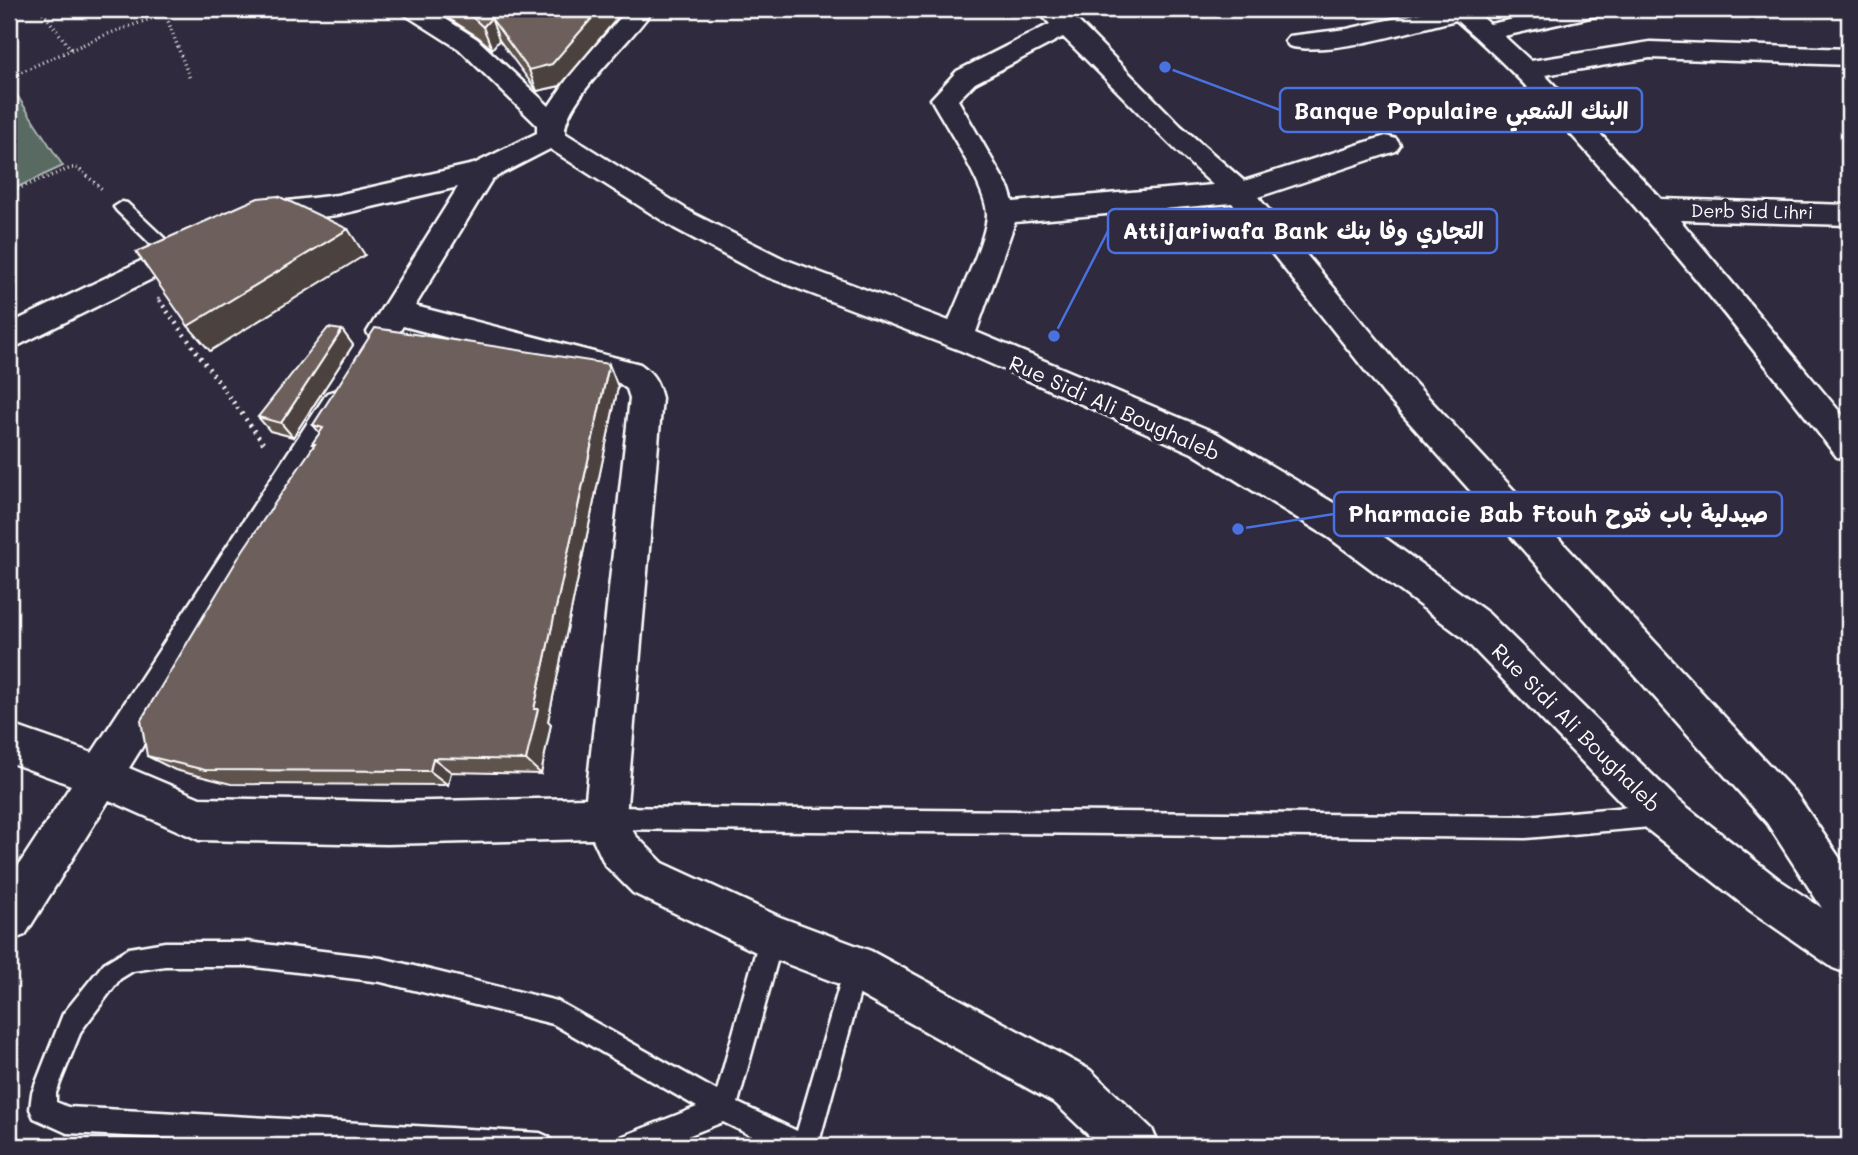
<svg xmlns="http://www.w3.org/2000/svg" width="1858" height="1155" viewBox="0 0 1858 1155" font-family="Mali,'Playpen Sans Arabic',sans-serif">
<rect width="100%" height="100%" fill="#2f2a3d"/>
<filter id="ink" filterUnits="userSpaceOnUse"><feTurbulence type="fractalNoise" baseFrequency=".0143" numOctaves="2"/><feDisplacementMap in="SourceGraphic" scale="14" xChannelSelector="R" yChannelSelector="G"/><feConvolveMatrix kernelMatrix="1 2 1 2 8 2 1 2 1" color-interpolation-filters="sRGB"/></filter>
<g filter="url(#ink)">
<!-- green -->
<path fill="#586a62" stroke="#acb4b0" stroke-width="2" d="M 9,83 L 63,166 L 9,191 Z"/>
<g fill="none" stroke-linecap="round" stroke-linejoin="round">
<defs>
<path id="lane" d="M 122,202 L 127,203 L 178,251 L 180,255 L 178,259 L 166,259 L 117,211 L 114,207 Z
M 1662,804 L 1670,807 L 1673,815 L 1670,823 L 1662,826 L 1526,838 L 605,829 L 597,826 L 594,818 L 597,810 L 605,807 L 1526,816 Z
M 772,924 L 780,928 L 784,936 L 738,1103 L 797,1131 L 847,959 L 855,955 L 863,959 L 867,967 L 818,1146 L 773,1146 L 723,1122 L 662,1146 L 617,1146 L 621,1137 L 697,1107 L 553,1024 L 381,982 L 247,966 L 165,966 L 133,971 L 120,979 L 81,1031 L 56,1093 L 56,1102 L 68,1107 L 540,1133 L 549,1137 L 553,1146 L 314,1146 L 67,1133 L 34,1118 L 30,1109 L 32,1093 L 63,1014 L 104,963 L 129,948 L 165,942 L 247,942 L 381,958 L 557,1001 L 717,1091 L 760,936 L 764,928 Z"/>
<path id="street" d="M 401,9 L 430,9 L 477,39 L 549,106 L 570,75 L 628,9 L 653,9 C 634,40 564,99 565,133 L 694,214 L 784,259 L 949,321 C 959,295 986,240 987,215 C 988,190 944,123 931,99 L 957,71 L 1050,24 L 1036,9 L 1062,9 L 1077,20 L 1181,126 L 1244,181 L 1376,139 L 1386,136 L 1396,139 L 1400,145 L 1396,151 L 1258,197 L 1407,375 L 1797,795 L 1849,872 L 1849,974 L 1833,968 L 1751,911 L 1648,830 L 1462,637 L 1328,537 L 1192,453 L 962,351 L 762,275 L 674,228 L 550,149 L 492,179 L 415,306 L 640,364 C 654,374 658,382 662,398 L 626,816 L 635,835 L 663,863 L 780,917 L 871,951 L 1090,1070 L 1152,1129 L 1159,1146 L 1100,1146 L 1056,1104 L 842,985 L 756,952 L 633,893 L 605,865 L 593,839 L 387,844 L 199,840 L 109,800 L 25,935 L 9,941 L 9,880 L 71,785 L 9,762 L 9,724 L 92,753 L 327,393 L 339,389 L 351,393 L 356,402 L 351,411 L 129,768 L 200,798 L 387,802 L 586,798 L 630,398 L 627,389 L 619,383 L 403,326 L 394,340 L 383,344 L 372,340 L 367,332 L 372,324 L 458,187 L 337,215 L 276,222 L 257,229 L 247,226 L 242,219 L 247,212 L 271,203 L 337,195 L 474,164 L 537,133 L 537,125 L 459,49 L 404,14 ZM 1063,37 C 1114,86 1161,138 1213,185 L 1013,202 L 1009,189 L 958,100 L 975,83 ZM 1232,203 L 1383,393 L 1767,823 L 1822,908 L 1781,881 L 1678,800 L 1488,613 L 1354,515 L 1216,433 L 976,332 L 1015,222 Z
M 1438,9 L 1473,9 L 1490,24 L 1561,9 L 1607,9 L 1604,14 L 1504,36 L 1531,61 L 1650,42 L 1849,49 L 1849,65 L 1650,58 L 1545,75 L 1661,199 L 1849,205 L 1849,225 L 1680,220 L 1849,423 L 1849,461 L 1837,457 C 1763,361 1688,266 1608,176 C 1560,121 1511,67 1456,20 C 1413,30 1330,57 1289,46 L 1285,41 L 1289,36 L 1347,29 Z
M 191,237 L 202,240 L 206,247 L 202,254 L 9,350 L 9,324 Z"/>
</defs>
<!-- lane casing -->
<use href="#lane" stroke="#fff" stroke-width="5"/>
<!-- street casing -->
<use href="#street" stroke="#fff" stroke-width="5"/>
<!-- path-far1 -->
<path stroke="#fff" stroke-width="3.5" stroke-dasharray="1 3.5" stroke-linecap="butt" d="M 40,9 L 71,49
M 165,13 L 190,79
M 9,77 L 105,35 L 178,9
M 9,192 L 71,168 L 78,168 L 103,190
M 158,298 L 161,302"/>
<!-- path -->
<path stroke="#fff" stroke-width="4.5" stroke-dasharray="2 5" stroke-linecap="butt" d="M 159,300 L 266,447"/>
<!-- lane -->
<use href="#lane" fill="#2f2a3d" fill-rule="evenodd"/>
<!-- street -->
<use href="#street" fill="#2f2a3d" fill-rule="evenodd"/>
</g>
<!-- wall -->
<path fill="#5e524e" stroke="#fff" stroke-width="2" d="M 434,9 L 625,9 L 560,86 L 537,91 L 499,40 L 492,49 L 478,37 Z
M 342,330 L 353,345 L 293,437 L 270,431 L 258,417 Z
M 618,387 L 548,721 L 551,724 L 541,774 L 451,772 L 448,785 L 231,784 L 175,770 L 147,756 L 314,445 L 312,444 L 320,433 L 313,425 Z"/>
<!-- shaded-wall -->
<path fill="#4c4240" stroke="#fff" stroke-width="2" d="M 600,9 L 625,9 L 560,86 L 537,91 L 529,70 Z
M 491,18 L 499,40 L 492,49 L 483,27 Z
M 348,229 L 365,255 L 210,351 L 188,326 Z
M 342,330 L 353,345 L 293,437 L 281,423 Z
M 609,364 L 618,387 L 548,721 L 551,724 L 541,774 L 526,760 L 534,709 Z
M 433,758 L 451,772 L 448,785 L 430,771 Z"/>
<!-- building -->
<path fill="#6d5f5b" stroke="#fff" stroke-width="2" d="M 460,9 L 600,9 L 552,64 L 529,70 L 491,18 L 483,27 L 470,15 Z
M 278,196 L 348,229 L 188,326 L 136,252 L 258,198 Z
M 328,328 L 342,330 L 281,423 L 258,417 Z
M 375,328 L 609,364 L 534,709 L 538,709 L 526,760 L 433,758 L 430,771 L 205,770 L 147,756 L 141,720 L 243,550 L 315,444 L 312,444 L 323,428 L 313,425 Z"/>
</g>
<g text-anchor="middle" dominant-baseline="central" stroke-width="7" stroke-linejoin="round" paint-order="stroke">
<!-- far-street labels -->
<g font-size="18" fill="#fff" stroke="#2f2a3d">
<text transform="translate(1752 211) rotate(1)">Derb Sid Lihri</text>
</g>
<!-- street labels -->
<g font-size="21" fill="#fff" stroke="#2f2a3d">
<text transform="translate(1115 407) rotate(24)">Rue Sidi Ali Boughaleb</text>
<text transform="translate(1577 727) rotate(45)">Rue Sidi Ali Boughaleb</text>
</g>
</g>
<!-- callouts -->
<path fill="none" stroke="#4a71e0" stroke-width="2.5" d="M1165 67L1280 110M1054 336L1108 231M1238 529L1334 514"/>
<g fill="#4a71e0" stroke="#2f2a3d" stroke-width="2.5">
<circle cx="1165" cy="67" r="7"/>
<circle cx="1054" cy="336" r="7"/>
<circle cx="1238" cy="529" r="7"/>
</g>
<g fill="#2f2a3d" stroke="#4a71e0" stroke-width="2.5">
<rect x="1280" y="88" width="362" height="44" rx="7"/>
<rect x="1108" y="209" width="389" height="44" rx="7"/>
<rect x="1334" y="492" width="448" height="44" rx="7"/>
</g>
<g font-size="23" text-anchor="middle" font-weight="bold" fill="#fff">
<text x="1461" y="119">Banque Populaire البنك الشعبي</text>
<text x="1303" y="239">Attijariwafa Bank التجاري وفا بنك</text>
<text x="1558" y="522">Pharmacie Bab Ftouh صيدلية باب فتوح</text>
</g>
<!-- margin -->
<rect width="1858" height="1155" fill="none" stroke="#2f2a3d" stroke-width="35"/>
<rect x="18" y="18" width="1823" height="1120" fill="none" stroke="#fff" stroke-width="2.5" filter="url(#ink)"/>
</svg>
